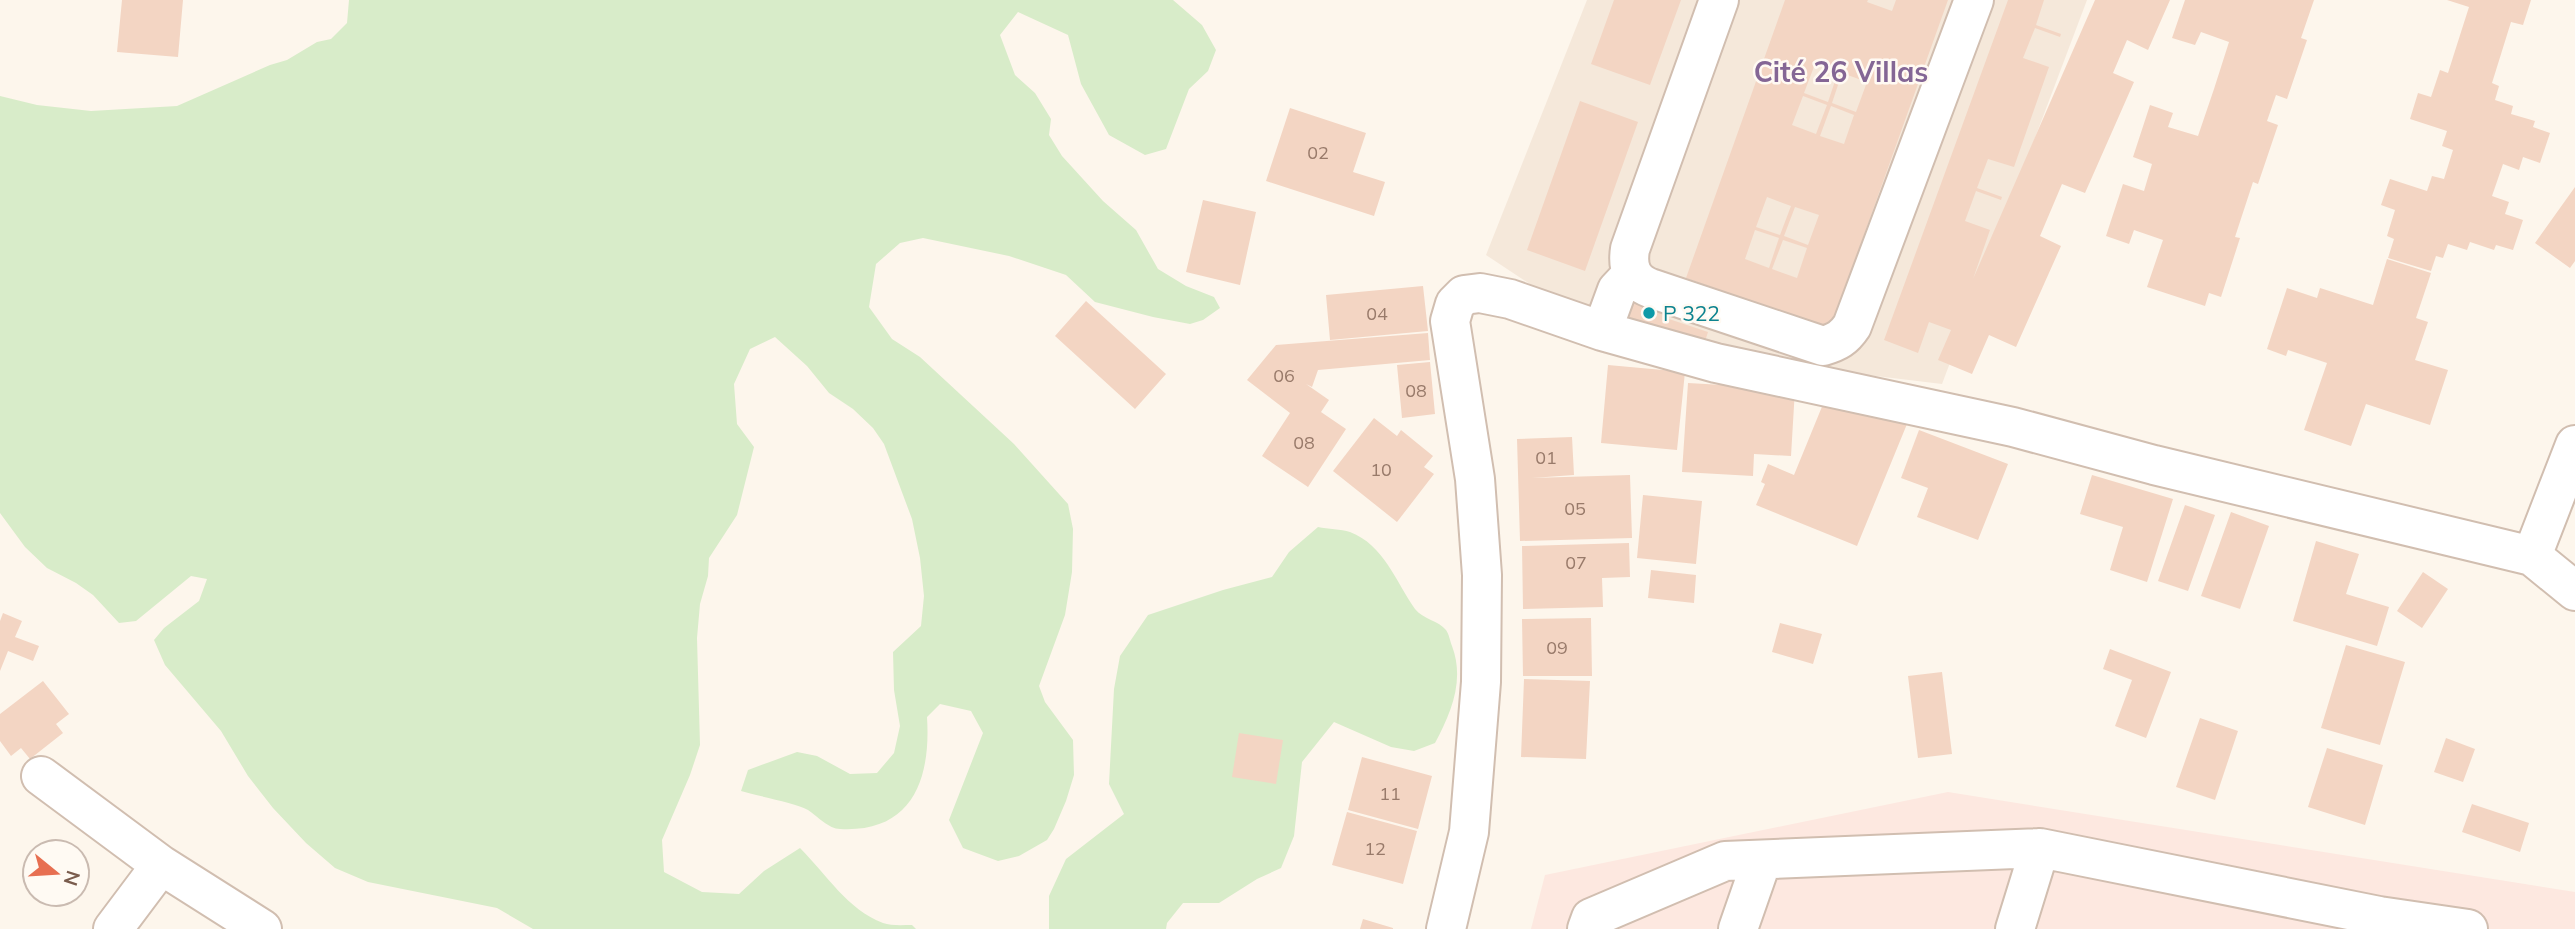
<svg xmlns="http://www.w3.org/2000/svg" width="2575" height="929" viewBox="0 0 2575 929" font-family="Mulish,sans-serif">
<rect width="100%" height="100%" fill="#fdf6ec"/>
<!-- residential -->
<path fill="#f5e8da" d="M 1587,0 L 2087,0 L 1942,384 L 1826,370 L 1667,334 L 1590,311 L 1533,286 L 1486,255 Z"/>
<!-- commercial -->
<path fill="#fde8e0" d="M 1948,792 L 2575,892 L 2575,929 L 1531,929 L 1545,875 Z"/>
<!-- green -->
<path fill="#d8ecc9" d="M 349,0 L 1173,0 L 1202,25 L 1216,50 L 1208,71 L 1189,89 L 1166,149 L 1145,155 L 1109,135 L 1081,84 L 1068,35 L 1018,12 L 1000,35 L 1015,75 L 1035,93 L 1051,119 L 1049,135 L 1062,156 L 1103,201 L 1136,230 L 1158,269 L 1186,286 L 1214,297 L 1220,308 L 1203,320 L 1190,324 L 1153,317 L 1095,302 L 1066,275 L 1009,256 L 923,238 L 900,243 L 876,264 L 869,307 L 892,339 L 920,357 L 1014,444 L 1068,504 L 1073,529 L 1072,572 L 1065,615 L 1039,686 L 1045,702 L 1073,740 L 1074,775 L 1066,801 L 1054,829 L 1047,840 L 1019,856 L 998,861 L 963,848 L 949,820 L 983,733 L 971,711 L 940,704 L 927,717 C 931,778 913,833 840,829 C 829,829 817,816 808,810 C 796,803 757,796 741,791 L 748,770 L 797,752 L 817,756 L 850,774 L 877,773 L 894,753 L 900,726 L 894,690 L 893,652 L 921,626 L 924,596 L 920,558 L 912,519 L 884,444 L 873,428 L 853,409 L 829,393 L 807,366 L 775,337 L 750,349 L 734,384 L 737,424 L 754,447 L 737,515 L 709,558 L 708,576 L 700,604 L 697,638 L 700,745 L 690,775 L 662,840 L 664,872 L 702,892 L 739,894 L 764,871 L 800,848 C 826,874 848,910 883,923 C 891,926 903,925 912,925 L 916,929 L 533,929 L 497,908 L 368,882 L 335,868 L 306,843 L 273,808 L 248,776 L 221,731 L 165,665 L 154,640 L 164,628 L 199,601 L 207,579 L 191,576 L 136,621 L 119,623 L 93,595 L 76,583 L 47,568 L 25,547 L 0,513 L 0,96 L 37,105 L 91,111 L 177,106 L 270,65 L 287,60 L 317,42 L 331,39 L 347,23 Z
M 1318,527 C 1328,529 1341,529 1350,532 C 1384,545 1396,582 1415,609 C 1423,619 1439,621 1446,630 C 1449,634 1450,641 1452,646 C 1465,680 1451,713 1435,743 L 1414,751 L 1391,747 L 1334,722 L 1302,762 L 1294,836 L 1281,868 L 1257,879 L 1219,903 L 1183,903 L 1167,923 L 1166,929 L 1049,929 L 1049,896 L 1066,859 L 1124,814 L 1109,784 L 1114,689 L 1120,656 L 1148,615 L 1223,590 L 1272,577 L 1289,552 Z"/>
<!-- building -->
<path fill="#f3d5c3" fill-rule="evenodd" d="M 122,0 L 183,0 L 178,57 L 117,52 Z
M 1614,0 L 1681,0 L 1650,85 L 1591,64 Z
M 1785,0 L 1868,0 L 1867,2 L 1892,11 L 1896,0 L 1948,0 L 1830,330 L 1686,278 ZM 1815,64 L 1838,72 L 1828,102 L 1804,93 ZM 1842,73 L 1867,82 L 1856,112 L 1832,103 ZM 1803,96 L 1827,105 L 1816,134 L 1792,125 ZM 1831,106 L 1854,115 L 1844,144 L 1820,136 ZM 1767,197 L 1791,206 L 1780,235 L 1756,227 ZM 1795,207 L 1819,215 L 1808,245 L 1784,236 ZM 1755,230 L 1779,238 L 1769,268 L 1745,259 ZM 1783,240 L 1807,248 L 1797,278 L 1772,269 Z
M 2008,0 L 2044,0 L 2036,25 L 2061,34 L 2060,37 L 2035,28 L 2023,58 L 2049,67 L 2014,167 L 1988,159 L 1977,188 L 2002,197 L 2001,200 L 1976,191 L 1965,221 L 1990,230 L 1973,279 L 2095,0 L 2170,0 L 2148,50 L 2127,40 L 2113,73 L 2134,82 L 2085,193 L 2062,184 L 2040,236 L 2061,246 L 2016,347 L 1989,335 L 1972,374 L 1938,360 L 1951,330 L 1929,322 L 1918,353 L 1884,340 Z
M 2185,0 L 2314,0 L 2301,38 L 2307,40 L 2287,99 L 2276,95 L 2267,121 L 2278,125 L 2258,184 L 2253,182 L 2235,237 L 2240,238 L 2221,297 L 2209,293 L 2205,306 L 2147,287 L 2163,240 L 2134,230 L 2129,244 L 2106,236 L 2123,184 L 2144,191 L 2152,164 L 2133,157 L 2150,105 L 2173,113 L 2168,127 L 2198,136 L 2214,89 L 2229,42 L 2201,32 L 2195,45 L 2172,38 Z
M 2447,0 L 2531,0 L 2523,25 L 2511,22 L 2492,83 L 2499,86 L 2495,100 L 2513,106 L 2511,114 L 2535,121 L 2533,127 L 2550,133 L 2540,163 L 2523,157 L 2519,170 L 2503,164 L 2492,196 L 2509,202 L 2505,214 L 2523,220 L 2513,250 L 2496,245 L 2494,250 L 2470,242 L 2467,250 L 2448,244 L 2443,258 L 2436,256 L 2431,271 L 2388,258 L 2394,239 L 2387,236 L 2395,210 L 2381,205 L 2390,179 L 2427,191 L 2432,176 L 2444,179 L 2453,150 L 2442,146 L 2447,131 L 2410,119 L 2418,93 L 2431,97 L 2440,70 L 2448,73 L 2454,54 L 2469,7 Z
M 1580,101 L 1638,122 L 1585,271 L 1527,250 Z
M 1290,108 L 1366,133 L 1353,172 L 1385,182 L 1374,216 L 1266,181 Z
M 2575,187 L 2575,261 L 2570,268 L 2535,243 Z
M 1203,200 L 1256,212 L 1240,285 L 1186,272 Z
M 2387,259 L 2431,273 L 2416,318 L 2428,322 L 2415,360 L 2448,370 L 2430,425 L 2366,404 L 2351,446 L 2304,430 L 2327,363 L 2288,350 L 2286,356 L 2267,349 L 2287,288 L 2317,298 L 2320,288 L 2373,305 Z
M 1423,286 L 1428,331 L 1330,340 L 1326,295 Z
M 1632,295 L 1672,307 L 1669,319 L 1708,332 L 1701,354 L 1624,320 Z
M 1086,301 L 1166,374 L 1135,409 L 1055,336 Z
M 1428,333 L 1430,360 L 1318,370 L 1312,387 L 1306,384 L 1329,400 L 1321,412 L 1346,429 L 1308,487 L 1262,456 L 1290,413 L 1247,380 L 1276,345 Z
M 1430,362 L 1435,414 L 1402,418 L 1397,365 Z
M 1608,365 L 1685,372 L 1677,450 L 1601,443 Z
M 1688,383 L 1795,389 L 1791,456 L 1754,454 L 1753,476 L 1682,472 Z
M 1828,392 L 1907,424 L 1857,546 L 1756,505 L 1765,484 L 1761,482 L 1768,464 L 1794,475 Z
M 1374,418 L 1397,436 L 1401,430 L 1433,456 L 1424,467 L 1434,474 L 1397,522 L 1333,471 Z
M 1919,430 L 2008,464 L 1978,540 L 1917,517 L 1928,488 L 1901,478 Z
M 1572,437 L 1574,475 L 1532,478 L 1630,475 L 1632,538 L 1520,541 L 1517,439 Z
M 2092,475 L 2173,499 L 2147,582 L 2110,570 L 2123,527 L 2080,514 Z
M 1643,495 L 1702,501 L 1696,564 L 1637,558 Z
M 2185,505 L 2215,515 L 2188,591 L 2158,581 Z
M 2231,512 L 2269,526 L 2240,609 L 2201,596 Z
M 2316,541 L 2359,554 L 2346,594 L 2389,607 L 2377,646 L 2293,621 Z
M 1629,543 L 1630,577 L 1602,578 L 1603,607 L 1523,609 L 1522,546 Z
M 1651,570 L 1696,575 L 1694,603 L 1648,598 Z
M 2423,572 L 2448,589 L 2422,628 L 2397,611 Z
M 3,613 L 22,621 L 15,637 L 39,646 L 33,661 L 8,651 L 0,671 L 0,621 Z
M 1591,618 L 1592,676 L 1523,676 L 1522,619 Z
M 1780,623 L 1822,634 L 1813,664 L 1772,652 Z
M 2346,645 L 2405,662 L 2380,745 L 2321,728 Z
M 2110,649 L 2171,672 L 2146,738 L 2115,726 L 2132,680 L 2103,669 Z
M 1942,672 L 1952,754 L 1918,758 L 1908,676 Z
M 1524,679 L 1590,681 L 1586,759 L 1521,757 Z
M 43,681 L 69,714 L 56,724 L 63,733 L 30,759 L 21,748 L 11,756 L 0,741 L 0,714 Z
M 2200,718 L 2238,731 L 2215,800 L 2176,787 Z
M 1239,733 L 1283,740 L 1276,784 L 1232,777 Z
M 2446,738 L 2475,749 L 2463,782 L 2434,772 Z
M 2327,748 L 2383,765 L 2365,825 L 2308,807 Z
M 1362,757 L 1432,776 L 1418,829 L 1348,810 Z
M 2472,804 L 2529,823 L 2520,852 L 2462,832 Z
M 1347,812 L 1417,831 L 1403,884 L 1332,865 Z
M 1363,919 L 1393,928 L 1393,929 L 1360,929 Z"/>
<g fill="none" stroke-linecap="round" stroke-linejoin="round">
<defs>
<path id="minor" d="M 1719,0 L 1630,249 C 1627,268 1632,281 1650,288 L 1823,346 C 1837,342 1844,338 1852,326 L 1974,0
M 1602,331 L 1617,290 L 1632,274
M 2532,556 L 2575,445
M 41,776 L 161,865 L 113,929
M 161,865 L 262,929
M 2379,916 L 2468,929
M 1446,929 L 1469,832 L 1481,682 L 1482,575 L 1475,479 L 1450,321 L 1455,304 L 1464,295 L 1480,293 L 1510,299 L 1602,331 L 1716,363 L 2013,427 L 2154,465 L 2532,556 L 2575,591
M 1587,929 L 1591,918 L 1725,861 L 2040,848 L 2379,916 L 2375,929
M 1738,929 L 1762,860
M 2015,929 L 2040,848"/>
</defs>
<!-- minor casing -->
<use href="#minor" stroke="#d1beb0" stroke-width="42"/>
<!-- minor -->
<use href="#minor" stroke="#fff" stroke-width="38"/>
</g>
<!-- markers -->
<circle fill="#0f9aa8" stroke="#fffaf3" stroke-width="2.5" cx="1649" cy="313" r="7"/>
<g text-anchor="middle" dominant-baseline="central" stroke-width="5" stroke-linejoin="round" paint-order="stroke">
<!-- number labels -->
<g font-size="18" fill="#987a6a">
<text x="1318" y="152">02</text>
<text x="1377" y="313">04</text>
<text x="1284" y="375">06</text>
<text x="1416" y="390">08</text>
<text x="1304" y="442">08</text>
<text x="1546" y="457">01</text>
<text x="1381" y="469">10</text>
<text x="1575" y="508">05</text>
<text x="1576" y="562">07</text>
<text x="1557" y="647">09</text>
<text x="1390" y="793">11</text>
<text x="1375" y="848">12</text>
</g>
<!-- culture labels -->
<g font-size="21" fill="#0d838f" stroke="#fffaf3" text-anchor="start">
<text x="1663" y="313">P 322</text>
</g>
<!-- district labels -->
<g font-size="28" font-weight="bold" fill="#846695" stroke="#fffaf3">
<text x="1841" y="71">Cité 26 Villas</text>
</g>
</g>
<!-- north arrow -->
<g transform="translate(56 873) rotate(108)"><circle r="33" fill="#fffaf3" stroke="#cabbb1" stroke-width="2"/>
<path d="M0-5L12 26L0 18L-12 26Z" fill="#e76f51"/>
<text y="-10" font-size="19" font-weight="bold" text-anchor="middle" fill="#7a5c4d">N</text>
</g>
</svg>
